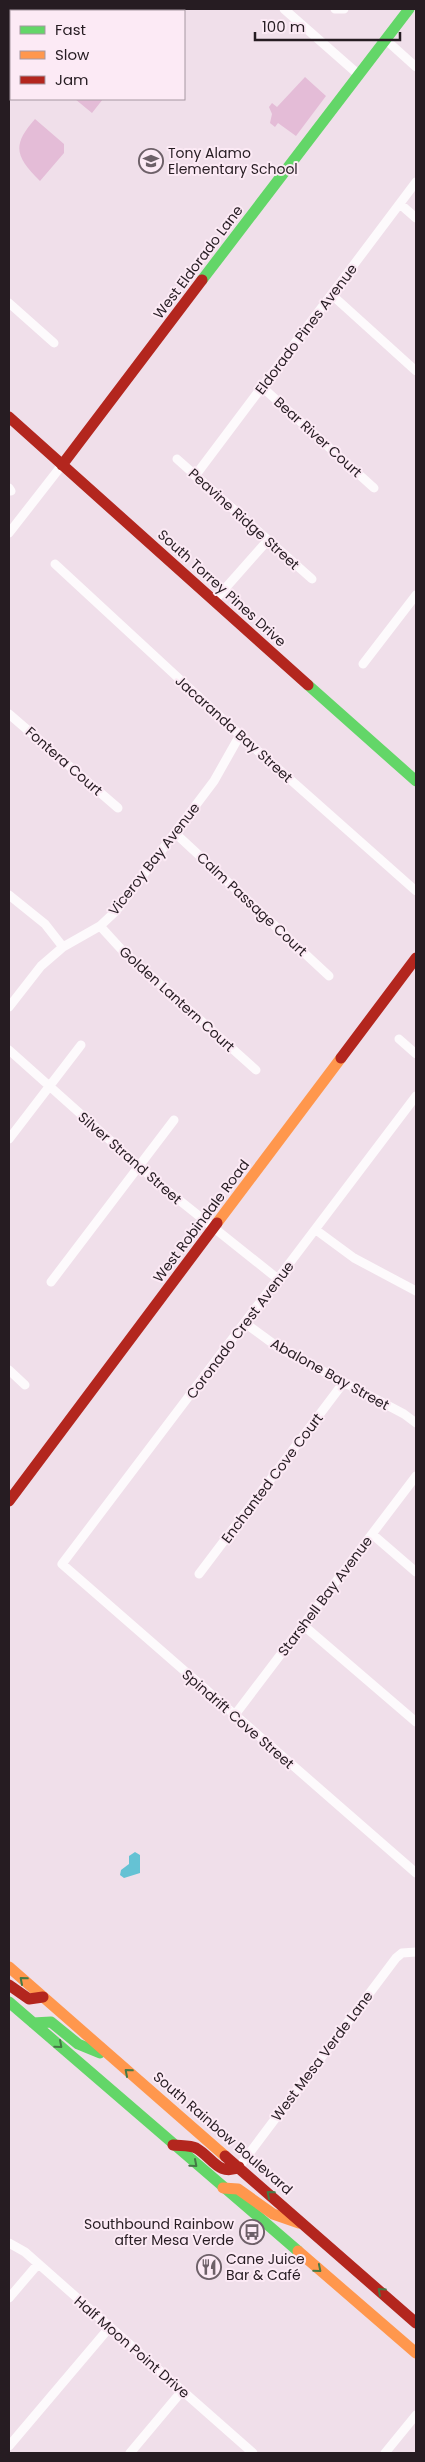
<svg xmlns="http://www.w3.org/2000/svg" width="425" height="2462" viewBox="0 0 425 2462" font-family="Poppins,sans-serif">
<rect width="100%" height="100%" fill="#f0dfea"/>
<!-- green -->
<path fill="#e4bcd7" d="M 305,77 L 326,96 L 296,136 L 278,123 L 275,127 L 270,123 L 272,114 L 269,107 L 272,103 L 277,107 Z
M 75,99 L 103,99 L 92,113 Z
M 35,119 L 64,144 L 64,153 L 40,181 C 16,157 11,146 35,119 Z"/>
<!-- water -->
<path fill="#65c2d4" d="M 135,1852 L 140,1855 L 140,1873 L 124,1878 L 120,1875 L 121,1870 L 129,1864 L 129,1856 Z"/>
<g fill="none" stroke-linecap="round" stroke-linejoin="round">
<!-- street -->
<path stroke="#fdfafc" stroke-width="9" d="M 284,9 L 359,75
M 335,9 L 344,9
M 40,11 L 42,9
M 9,24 L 11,26
M 386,40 L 416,67
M 9,52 L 11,49
M 400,204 L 416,218
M 332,295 L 416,371
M 9,303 L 54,343
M 262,387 L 374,488
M 177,459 L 312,579
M 195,476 L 416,182
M 9,488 L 11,491
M 9,533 L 62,465
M 55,564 L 240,735 L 416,891
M 214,601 L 268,540
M 363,664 L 416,595
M 9,714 L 118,808
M 175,833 L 329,976
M 9,895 L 45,924 L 63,947
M 100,926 L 121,949 L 256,1070
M 9,1007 L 41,966 L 63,947 L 100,926 L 116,911 L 214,781 L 240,735
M 399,1039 L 416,1054
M 9,1050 L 159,1184 L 278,1279
M 416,1096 L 62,1564 L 416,1873
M 9,1139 L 81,1045
M 316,1230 L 354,1258 L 416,1291
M 51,1282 L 174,1120
M 245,1323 L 279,1348 L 404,1414 L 416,1423
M 9,1370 L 25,1385
M 372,1534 L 416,1572
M 199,1574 L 344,1382
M 303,1625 L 416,1722
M 234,1716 L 416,1476
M 239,2167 L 396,1958 L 402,1953 L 416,1952
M 9,2243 L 25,2252 L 253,2453
M 9,2298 L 38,2264
M 9,2446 L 109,2328
M 130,2453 L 182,2391
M 385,2453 L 416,2415"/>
<!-- fast -->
<path stroke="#63d668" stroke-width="11" d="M 202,280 L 409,9
M 308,685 L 416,781
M 9,2002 L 298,2251
M 33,2023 L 51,2022 L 78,2044 L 100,2053"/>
<!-- slow -->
<path stroke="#ff974d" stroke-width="11" d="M 217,1223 L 341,1058
M 9,1967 L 225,2156
M 223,2188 L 238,2189 L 273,2214 L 299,2223
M 298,2251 L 416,2353"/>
<!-- jam -->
<path stroke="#b3261e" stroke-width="11" d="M 9,417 L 308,685
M 62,465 L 202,280
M 341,1058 L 416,958
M 9,1501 L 217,1223
M 9,1985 L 29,1999 L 43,1997
M 173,2145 C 180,2146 190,2145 196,2148 C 212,2157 219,2177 239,2167
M 225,2156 L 416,2323"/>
</g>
<!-- one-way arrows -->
<defs><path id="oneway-chevron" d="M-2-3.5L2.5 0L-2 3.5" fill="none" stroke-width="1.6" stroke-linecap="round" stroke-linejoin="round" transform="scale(1.25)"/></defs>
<g stroke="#447945">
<use href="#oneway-chevron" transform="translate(23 1980) rotate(-139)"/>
<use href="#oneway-chevron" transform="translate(59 2045) rotate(41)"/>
<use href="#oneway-chevron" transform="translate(128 2072) rotate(-139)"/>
<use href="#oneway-chevron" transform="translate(194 2164) rotate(41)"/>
<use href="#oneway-chevron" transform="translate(270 2194) rotate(-139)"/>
<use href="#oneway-chevron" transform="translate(318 2269) rotate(40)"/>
<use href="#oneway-chevron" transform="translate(381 2291) rotate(-138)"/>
</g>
<!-- icons -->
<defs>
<symbol id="school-ring" viewBox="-11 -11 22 22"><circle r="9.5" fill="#fceaf5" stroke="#6d6068" stroke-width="1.5"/><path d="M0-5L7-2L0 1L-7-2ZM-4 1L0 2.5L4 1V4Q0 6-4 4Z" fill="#6d6068"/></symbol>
<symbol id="bus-ring" viewBox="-11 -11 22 22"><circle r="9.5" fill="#fceaf5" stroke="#6d6068" stroke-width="1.5"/><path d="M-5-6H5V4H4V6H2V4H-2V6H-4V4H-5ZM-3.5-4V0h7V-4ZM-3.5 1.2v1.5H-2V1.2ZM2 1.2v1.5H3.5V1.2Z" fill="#6d6068"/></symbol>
<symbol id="restaurant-ring" viewBox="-11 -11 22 22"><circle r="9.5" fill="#fceaf5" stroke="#6d6068" stroke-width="1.5"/><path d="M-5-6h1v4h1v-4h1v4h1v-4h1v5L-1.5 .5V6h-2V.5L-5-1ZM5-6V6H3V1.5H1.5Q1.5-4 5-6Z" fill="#6d6068"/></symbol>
</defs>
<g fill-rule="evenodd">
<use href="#school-ring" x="137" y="147" width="28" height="28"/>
<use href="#bus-ring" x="238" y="2218" width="28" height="28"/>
<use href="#restaurant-ring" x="195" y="2253" width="28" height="28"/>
</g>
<g text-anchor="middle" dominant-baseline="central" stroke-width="4" stroke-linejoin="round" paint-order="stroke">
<!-- poi labels -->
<g font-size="14" fill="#261c22" stroke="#fceaf5" text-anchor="start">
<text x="168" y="153">Tony Alamo<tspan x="168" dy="16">Elementary School</tspan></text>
<text x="234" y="2224" text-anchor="end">Southbound Rainbow<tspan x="234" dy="16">after Mesa Verde</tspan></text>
<text x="226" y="2259">Cane Juice<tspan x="226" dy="16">Bar &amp; Café</tspan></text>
</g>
<!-- street labels -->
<g font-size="14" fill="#261c22" stroke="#fceaf5">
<text transform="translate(198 262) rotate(-53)">West Eldorado Lane</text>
<text transform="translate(306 329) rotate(-53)">Eldorado Pines Avenue</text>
<text transform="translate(318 437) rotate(42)">Bear River Court</text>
<text transform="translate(244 519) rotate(42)">Peavine Ridge Street</text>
<text transform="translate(222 588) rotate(42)">South Torrey Pines Drive</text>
<text transform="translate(234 729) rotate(42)">Jacaranda Bay Street</text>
<text transform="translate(64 761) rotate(41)">Fontera Court</text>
<text transform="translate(154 859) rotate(-52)">Viceroy Bay Avenue</text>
<text transform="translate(252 904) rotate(43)">Calm Passage Court</text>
<text transform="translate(177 999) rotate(42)">Golden Lantern Court</text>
<text transform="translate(130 1158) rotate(41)">Silver Strand Street</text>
<text transform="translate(201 1221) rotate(-53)">West Robindale Road</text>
<text transform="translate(240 1330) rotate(-53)">Coronado Crest Avenue</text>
<text transform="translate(330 1374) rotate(29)">Abalone Bay Street</text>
<text transform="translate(272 1478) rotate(-53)">Enchanted Cove Court</text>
<text transform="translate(325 1596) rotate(-53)">Starshell Bay Avenue</text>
<text transform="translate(238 1719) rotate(41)">Spindrift Cove Street</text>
<text transform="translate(322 2056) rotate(-53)">West Mesa Verde Lane</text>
<text transform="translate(223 2133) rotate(41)">South Rainbow Boulevard</text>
<text transform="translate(132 2347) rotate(41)">Half Moon Point Drive</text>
</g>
</g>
<!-- border -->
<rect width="425" height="2462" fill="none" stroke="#261c22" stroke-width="20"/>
<!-- legend -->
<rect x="10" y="10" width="175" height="90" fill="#fceaf5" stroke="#a698a1"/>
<rect x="20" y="26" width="25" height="8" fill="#63d668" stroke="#a698a1"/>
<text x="55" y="35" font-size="15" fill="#261c22">Fast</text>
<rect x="20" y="51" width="25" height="8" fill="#ff974d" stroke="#a698a1"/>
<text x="55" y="60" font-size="15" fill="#261c22">Slow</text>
<rect x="20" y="76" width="25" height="8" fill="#b3261e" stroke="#a698a1"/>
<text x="55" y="85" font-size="15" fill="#261c22">Jam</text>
<!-- scale -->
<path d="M255 32v8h145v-8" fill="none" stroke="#261c22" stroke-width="2.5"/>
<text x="262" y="32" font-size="15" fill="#261c22" stroke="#fceaf5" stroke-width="4" paint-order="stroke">100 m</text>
</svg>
